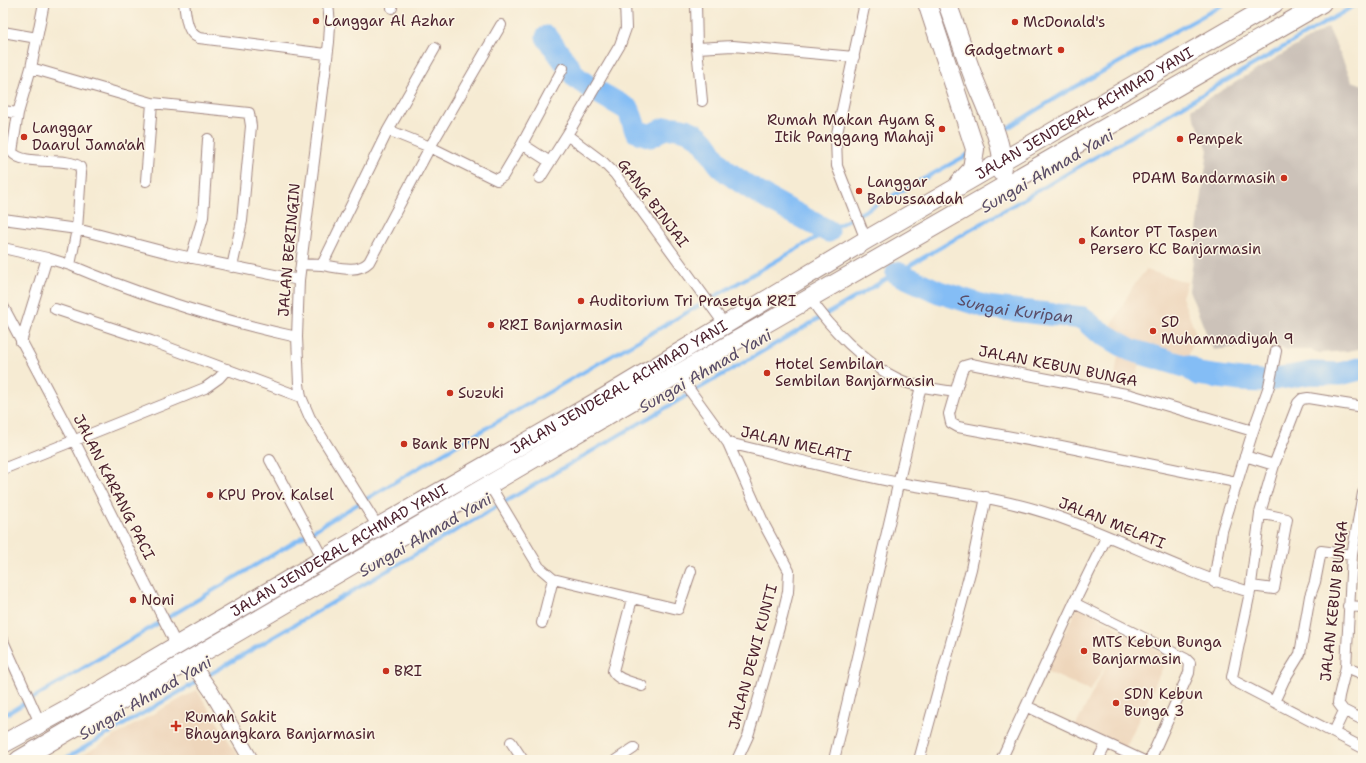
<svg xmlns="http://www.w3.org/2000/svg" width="1366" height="763" viewBox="0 0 1366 763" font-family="'Shantell Sans',sans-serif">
<rect width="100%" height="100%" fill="#fcf5e5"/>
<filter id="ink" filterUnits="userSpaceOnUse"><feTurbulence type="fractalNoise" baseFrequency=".025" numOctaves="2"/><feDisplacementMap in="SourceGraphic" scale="8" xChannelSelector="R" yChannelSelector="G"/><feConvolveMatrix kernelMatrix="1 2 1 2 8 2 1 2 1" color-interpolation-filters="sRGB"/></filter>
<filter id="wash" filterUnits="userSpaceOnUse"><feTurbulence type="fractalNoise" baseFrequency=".012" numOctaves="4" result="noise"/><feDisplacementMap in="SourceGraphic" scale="16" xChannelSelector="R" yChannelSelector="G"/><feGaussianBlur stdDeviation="0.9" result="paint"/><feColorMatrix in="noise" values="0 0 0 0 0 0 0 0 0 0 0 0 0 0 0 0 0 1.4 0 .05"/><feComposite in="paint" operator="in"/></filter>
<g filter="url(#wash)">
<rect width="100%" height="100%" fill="#f6ebd3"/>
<!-- built -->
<path fill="#eed6bb" d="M 1146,270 L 1187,282 L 1182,297 L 1196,334 L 1185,366 L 1143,352 L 1134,386 L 1114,383 L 1119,349 L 1110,328 L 1133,286 Z
M 1078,606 L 1168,656 L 1125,749 L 1075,727 L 1112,654 L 1090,691 L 1046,671 Z
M 197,690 L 241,760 L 74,760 L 149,716 Z"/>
<!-- industrial -->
<path fill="#ccc2b9" d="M 1328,27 L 1352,81 L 1363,85 L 1363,348 L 1348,351 L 1320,353 L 1310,350 L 1288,350 L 1265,344 L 1213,350 L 1189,290 L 1208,150 L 1191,109 Z"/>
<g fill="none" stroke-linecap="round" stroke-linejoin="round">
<!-- stream -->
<path stroke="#84bdf5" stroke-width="4" d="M 1006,129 L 1064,93 L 1226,3
M 3,716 L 445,452 L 828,231 L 969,154
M 63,760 L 1359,3"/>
<!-- river -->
<g stroke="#84bdf5" stroke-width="23">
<path d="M 547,37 L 576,77 L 589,87 L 629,110 L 636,131 L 651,136 C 665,126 677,125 693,133 C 709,141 711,159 726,171 C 757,195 793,212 828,231"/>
<path id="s1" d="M 897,273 L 939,292 L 987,307 L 1083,318 L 1095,329 L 1131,350 L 1188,367 L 1198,374 L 1241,380 L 1262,381 L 1311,373 L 1340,374 L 1363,368"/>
</g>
</g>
</g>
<g filter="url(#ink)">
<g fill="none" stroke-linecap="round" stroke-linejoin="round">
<defs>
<path id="street" d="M 44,3 L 31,68 L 18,113 L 12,152 C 23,167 67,156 80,167 L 81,173 L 77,229 L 70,265 L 47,258
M 184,3 C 186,15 186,33 199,38 L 326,54
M 328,3 L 330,25 L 329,42 L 299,280 L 297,337 L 299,384 L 301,397 L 310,418 L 378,527
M 392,3 L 392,8
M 625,3 L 626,28 L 620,45 L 567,135 L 603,162 L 615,174 L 725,325
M 696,3 L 697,48 L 702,101
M 865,3 L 836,138 L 837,166 L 866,240
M 3,32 L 37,38
M 697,48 L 733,46 L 854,57
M 31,68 L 152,103 L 249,113 L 251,126 L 242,221 L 232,267
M 3,111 L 18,113
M 388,130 L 430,147 L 497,180 L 503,176 L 522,144
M 550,162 L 522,144 L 563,68
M 540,178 L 567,135
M 146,181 L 152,103
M 3,219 L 77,229 L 169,253 L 299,280
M 3,248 L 47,258 L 21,342
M 191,258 L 203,217 L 208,139
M 301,264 L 322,265 L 388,130 L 435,48
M 70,265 C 143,296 219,320 297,337
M 322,265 C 337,267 357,274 369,262 L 430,147 L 501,25
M 810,298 C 830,328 864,363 898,379 C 915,387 936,389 955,392
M 3,306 L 74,440 L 177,646
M 55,309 L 151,341 L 301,397
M 678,374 L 728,443 L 765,526 L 789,571 L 788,592 L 782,617 L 748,736 L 737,760
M 1363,407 L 1308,398 L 1302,399 L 1298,403 L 1274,465 L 1260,513 L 1250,592 L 1232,677 L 1234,681 L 1363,748
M 728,443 C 785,456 842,472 899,483 C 950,492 1001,498 1050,514 C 1118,537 1181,572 1250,592
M 1245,456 L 1274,465
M 270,460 L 323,559
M 3,469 L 205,388 L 219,378 L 227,369
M 1236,482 L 1061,446 L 958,427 L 951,423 L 949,414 L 961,373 L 964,366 L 971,364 L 1131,395 L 1253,431
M 489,484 L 539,567 L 553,579 L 678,609 L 691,571
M 1214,582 L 1222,531 L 1253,431 L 1269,386 L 1276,351
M 1251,586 L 1274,589 L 1287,519 L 1260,513
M 632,599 L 613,671 C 618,681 633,682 642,686
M 1074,603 L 1186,659 L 1190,663 L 1189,673 L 1150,760
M 1348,606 L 1363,607
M 542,623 L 553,579
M 3,641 L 40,723
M 1346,667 L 1363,674
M 1274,702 L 1284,680 L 1300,654 L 1310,596 L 1315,582 L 1321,551 L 1352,555
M 1026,706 L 1142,760
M 1343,710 L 1363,720
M 1334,732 L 1344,711 L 1338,703 L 1339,696 L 1346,667 L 1352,555 L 1363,493
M 511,742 L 523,760
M 616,760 L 634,748
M 834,760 L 921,386
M 919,760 L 971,569 L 986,497
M 1001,760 L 1074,603 L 1107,536
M 1098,760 L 1106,744"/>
<path id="secondary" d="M 190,661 L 211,691 L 251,760"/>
<g id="highway">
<path d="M 927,3 L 975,149 L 972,169 L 959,183"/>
<path d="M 947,3 C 956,27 964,52 973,76 C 981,98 1008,150 1001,172"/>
<path id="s2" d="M 3,744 L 96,693 L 378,527 L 605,397 L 866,240 L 1275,3"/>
<path d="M 19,760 L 678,374 L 1322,3"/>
</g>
</defs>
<!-- street casing -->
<use href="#street" stroke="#a0857f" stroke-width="12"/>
<!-- secondary casing -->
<use href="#secondary" stroke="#a0857f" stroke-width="16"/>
<!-- highway casing -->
<use href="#highway" stroke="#a0857f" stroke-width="20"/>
<!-- street -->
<use href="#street" stroke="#fff" stroke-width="10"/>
<!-- secondary -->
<use href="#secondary" stroke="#fff" stroke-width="14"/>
<!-- highway -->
<use href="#highway" stroke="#fff" stroke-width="18"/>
</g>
</g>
<!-- markers -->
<g fill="#c8321e" stroke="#fcf5e5" stroke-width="1.5">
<circle cx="316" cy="21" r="4"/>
<circle cx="1015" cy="22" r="4"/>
<circle cx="1061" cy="50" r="4"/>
<circle cx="942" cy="129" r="4"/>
<circle cx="24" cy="137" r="4"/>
<circle cx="1180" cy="139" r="4"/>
<circle cx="1284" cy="178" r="4"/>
<circle cx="859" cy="191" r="4"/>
<circle cx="1082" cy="241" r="4"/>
<circle cx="581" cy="301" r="4"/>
<circle cx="491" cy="325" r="4"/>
<circle cx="1153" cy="331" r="4"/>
<circle cx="767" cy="373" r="4"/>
<circle cx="450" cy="393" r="4"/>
<circle cx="404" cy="444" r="4"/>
<circle cx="210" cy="495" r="4"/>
<circle cx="133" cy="600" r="4"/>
<circle cx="1084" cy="651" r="4"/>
<circle cx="386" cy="671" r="4"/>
<circle cx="1116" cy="703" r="4"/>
<path d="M174 720h4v4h4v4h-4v4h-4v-4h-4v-4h4z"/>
</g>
<g text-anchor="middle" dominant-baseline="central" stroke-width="3" stroke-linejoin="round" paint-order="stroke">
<!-- poi labels -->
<g font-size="15" fill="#4a1f2b" stroke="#fcf5e5" text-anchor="start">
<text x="324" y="21">Langgar Al Azhar</text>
<text x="1023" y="22">McDonald's</text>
<text x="1053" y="50" text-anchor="end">Gadgetmart</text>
<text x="934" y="120" text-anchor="end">Rumah Makan Ayam &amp;<tspan x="934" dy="17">Itik Panggang Mahaji</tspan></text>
<text x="32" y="128">Langgar<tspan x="32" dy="17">Daarul Jama'ah</tspan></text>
<text x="1188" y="139">Pempek</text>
<text x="1276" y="178" text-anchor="end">PDAM Bandarmasih</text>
<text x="867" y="182">Langgar<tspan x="867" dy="17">Babussaadah</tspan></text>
<text x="1090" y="232">Kantor PT Taspen<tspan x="1090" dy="17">Persero KC Banjarmasin</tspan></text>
<text x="589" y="301">Auditorium Tri Prasetya RRI</text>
<text x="1161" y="322">SD<tspan x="1161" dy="17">Muhammadiyah 9</tspan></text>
<text x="499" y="325">RRI Banjarmasin</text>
<text x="775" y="364">Hotel Sembilan<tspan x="775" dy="17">Sembilan Banjarmasin</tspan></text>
<text x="458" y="393">Suzuki</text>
<text x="412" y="444">Bank BTPN</text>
<text x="218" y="495">KPU Prov. Kalsel</text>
<text x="141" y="600">Noni</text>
<text x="1092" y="642">MTS Kebun Bunga<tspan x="1092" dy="17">Banjarmasin</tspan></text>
<text x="394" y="671">BRI</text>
<text x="1124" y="694">SDN Kebun<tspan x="1124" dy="17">Bunga 3</tspan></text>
<text x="185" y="717">Rumah Sakit<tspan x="185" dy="17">Bhayangkara Banjarmasin</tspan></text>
</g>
<!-- street labels -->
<g font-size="15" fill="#4a1f2b" stroke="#fcf5e5">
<text stroke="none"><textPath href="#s2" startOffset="1252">JALAN JENDERAL ACHMAD YANI</textPath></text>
<text transform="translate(653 203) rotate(53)">GANG BINJAI</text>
<text transform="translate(289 250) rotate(-85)">JALAN BERINGIN</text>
<text transform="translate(1058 366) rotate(11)">JALAN KEBUN BUNGA</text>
<text stroke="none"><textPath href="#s2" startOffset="712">JALAN JENDERAL ACHMAD YANI</textPath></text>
<text transform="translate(796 444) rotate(13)">JALAN MELATI</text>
<text transform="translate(114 487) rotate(63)">JALAN KARANG PACI</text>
<text transform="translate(1112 523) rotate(22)">JALAN MELATI</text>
<text stroke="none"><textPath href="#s2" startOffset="388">JALAN JENDERAL ACHMAD YANI</textPath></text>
<text transform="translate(1334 601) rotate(-84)">JALAN KEBUN BUNGA</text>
<text transform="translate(753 657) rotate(-75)">JALAN DEWI KUNTI</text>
</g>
<!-- water labels -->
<g font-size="16" font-style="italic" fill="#5b4e68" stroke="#fcf5e5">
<text transform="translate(1047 171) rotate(-30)">Sungai Ahmad Yani</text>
<text stroke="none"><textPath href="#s1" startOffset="125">Sungai Kuripan</textPath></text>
<text transform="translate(705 371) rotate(-30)">Sungai Ahmad Yani</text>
<text transform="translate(425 535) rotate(-30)">Sungai Ahmad Yani</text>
<text transform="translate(145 698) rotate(-30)">Sungai Ahmad Yani</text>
</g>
</g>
<!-- margin -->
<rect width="1366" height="763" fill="none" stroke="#fcf5e5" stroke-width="16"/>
</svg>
